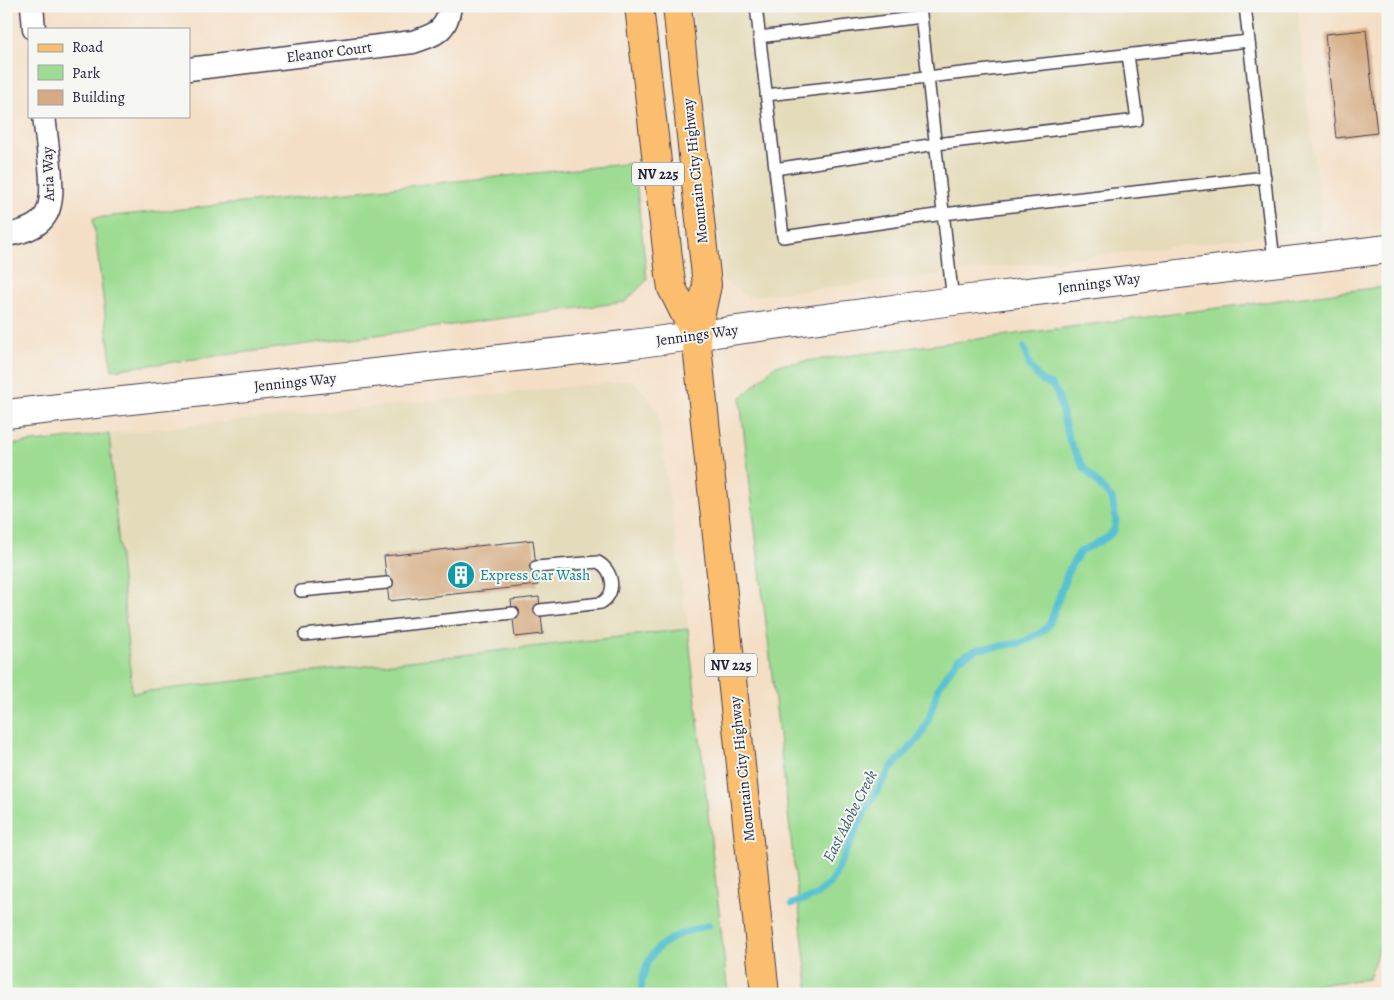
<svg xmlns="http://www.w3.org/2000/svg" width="1394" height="1000" viewBox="0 0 1394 1000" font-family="Alegreya,serif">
<rect width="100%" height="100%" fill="#f6f6f2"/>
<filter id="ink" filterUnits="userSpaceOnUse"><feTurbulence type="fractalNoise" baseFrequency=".02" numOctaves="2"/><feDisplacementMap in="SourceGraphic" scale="10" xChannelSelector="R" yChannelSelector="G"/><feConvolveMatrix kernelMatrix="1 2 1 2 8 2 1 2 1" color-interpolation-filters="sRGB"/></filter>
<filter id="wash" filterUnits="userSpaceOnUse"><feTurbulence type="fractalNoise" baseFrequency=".0096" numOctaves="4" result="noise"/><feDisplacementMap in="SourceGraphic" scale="20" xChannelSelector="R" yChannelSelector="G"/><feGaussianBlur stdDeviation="1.12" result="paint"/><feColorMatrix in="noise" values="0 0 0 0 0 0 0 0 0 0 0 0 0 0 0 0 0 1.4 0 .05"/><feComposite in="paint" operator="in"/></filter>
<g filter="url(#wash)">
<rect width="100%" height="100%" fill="#f4dfc6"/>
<!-- built -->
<path fill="#e4dbba" d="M 692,6 L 1297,6 L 1322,229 L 748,297 L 723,280 Z
M 634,380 L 657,409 L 688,629 L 132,693 L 109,434 Z"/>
<!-- green -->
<path fill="#9ddc92" stroke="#607f66" d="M 634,163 L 647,280 L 625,302 L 112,370 L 93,218 Z
M 1388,286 L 1388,918 L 1369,979 L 1226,994 L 809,994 L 740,399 L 776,365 Z
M 109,434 L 132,693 L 688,629 L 728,994 L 6,994 L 6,445 Z"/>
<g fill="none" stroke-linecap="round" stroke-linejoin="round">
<!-- stream -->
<path stroke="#57c1d2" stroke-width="7" d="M 792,904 L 815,896 L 831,883 L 866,809 L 891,768 L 920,737 L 929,718 L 939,686 L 958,659 L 978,649 L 1021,643 L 1040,633 L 1049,625 L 1053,615 L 1069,569 L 1080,552 L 1108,537 L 1114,530 L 1116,519 L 1112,499 L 1084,468 L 1069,440 L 1057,393 L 1052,385 L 1043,382 L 1030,367 L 1024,348
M 641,994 C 643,946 669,936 709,925"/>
</g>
<g id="blocks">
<!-- building -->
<path fill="#d4ab82" d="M 1366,30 L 1377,133 L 1336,138 L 1325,34 Z
M 533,540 L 538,585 L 389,601 L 384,556 Z
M 539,597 L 543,634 L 515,637 L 511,600 Z"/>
</g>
</g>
<g filter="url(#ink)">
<use href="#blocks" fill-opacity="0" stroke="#423e50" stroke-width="1"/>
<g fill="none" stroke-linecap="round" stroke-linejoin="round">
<defs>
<path id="service" d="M 756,6 L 783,237 L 943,214 L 1265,177
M 920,6 L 953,301
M 1245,6 L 1274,261
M 759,37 L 921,17
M 766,95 L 1249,41
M 775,169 L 936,144 L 1137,120 L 1128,55
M 536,567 L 598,562 C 613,570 618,593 601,603 L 540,610
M 301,591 L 387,583
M 305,635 L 513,613"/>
<path id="minor" d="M 32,6 L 34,29
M 189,69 L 413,42 C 435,35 447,31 450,6
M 6,235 C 52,228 54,207 50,166 C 48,150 46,133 44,116"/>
<path id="tertiary" d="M 6,414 L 633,344 L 953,301 L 1388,249"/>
<path id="primary" d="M 639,6 L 670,275 L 672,288 L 696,336
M 677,6 L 707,285 L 696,336 L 765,994"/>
</defs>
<!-- service casing -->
<use href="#service" stroke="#423e50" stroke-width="14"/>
<!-- minor casing -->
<use href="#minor" stroke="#423e50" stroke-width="25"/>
<!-- tertiary casing -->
<use href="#tertiary" stroke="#423e50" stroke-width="30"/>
<!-- primary casing -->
<use href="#primary" stroke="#423e50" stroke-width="30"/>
<!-- service -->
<use href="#service" stroke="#fff" stroke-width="11"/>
<!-- minor -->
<use href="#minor" stroke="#fff" stroke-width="22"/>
<!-- tertiary -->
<use href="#tertiary" stroke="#fff" stroke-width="28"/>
<!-- primary -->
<use href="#primary" stroke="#fbbd6e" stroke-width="28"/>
</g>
</g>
<!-- icons -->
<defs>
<symbol id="building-disc" viewBox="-11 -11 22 22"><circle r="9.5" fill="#0f9aa8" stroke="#f6f6f2"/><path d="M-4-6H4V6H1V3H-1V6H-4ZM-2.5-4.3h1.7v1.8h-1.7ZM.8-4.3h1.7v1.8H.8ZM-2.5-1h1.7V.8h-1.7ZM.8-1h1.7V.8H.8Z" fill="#fff"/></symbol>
</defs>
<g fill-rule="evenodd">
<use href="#building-disc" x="445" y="559" width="32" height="32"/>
</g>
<g text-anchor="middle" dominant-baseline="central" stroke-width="4" stroke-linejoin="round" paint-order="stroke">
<!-- shield labels -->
<g fill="#f6f6f2" stroke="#626272" stroke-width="1">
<rect x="632" y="162.5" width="52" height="23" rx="4"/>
<rect x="705" y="653.5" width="52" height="23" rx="4"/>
</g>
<g font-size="14" font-weight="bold" fill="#22223b">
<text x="658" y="174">NV 225</text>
<text x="731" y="665">NV 225</text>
</g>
<!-- street labels -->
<g font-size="15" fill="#22223b" stroke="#f6f6f2">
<text transform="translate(329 52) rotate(-7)">Eleanor Court</text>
<text transform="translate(695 171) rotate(-96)">Mountain City Highway</text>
<text transform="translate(48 174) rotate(-92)">Aria Way</text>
<text transform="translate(1099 283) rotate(-7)">Jennings Way</text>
<text transform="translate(697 335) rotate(-8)">Jennings Way</text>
<text transform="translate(295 382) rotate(-6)">Jennings Way</text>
<text transform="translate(742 769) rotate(-96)">Mountain City Highway</text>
</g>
<!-- culture labels -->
<g font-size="15" fill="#0d838f" stroke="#f6f6f2" text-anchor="start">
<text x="480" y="575">Express Car Wash</text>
</g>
<!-- water labels -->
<g font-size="16" font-style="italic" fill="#355a70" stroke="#f6f6f2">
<text transform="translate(850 816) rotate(-63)">East Adobe Creek</text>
</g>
</g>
<!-- margin -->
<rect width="1394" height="1000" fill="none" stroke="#f6f6f2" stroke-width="25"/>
<!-- legend -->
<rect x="28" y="28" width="162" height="90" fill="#f6f6f2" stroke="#a1a1a9"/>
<rect x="38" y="44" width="25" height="8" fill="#fbbd6e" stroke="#a1a1a9"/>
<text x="72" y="52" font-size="15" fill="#22223b">Road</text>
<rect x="38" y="65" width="25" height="15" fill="#9ddc92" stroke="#a1a1a9"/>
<text x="72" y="78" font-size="15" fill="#22223b">Park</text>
<rect x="38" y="90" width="25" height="15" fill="#d4ab82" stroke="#a1a1a9"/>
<text x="72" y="102" font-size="15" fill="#22223b">Building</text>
</svg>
